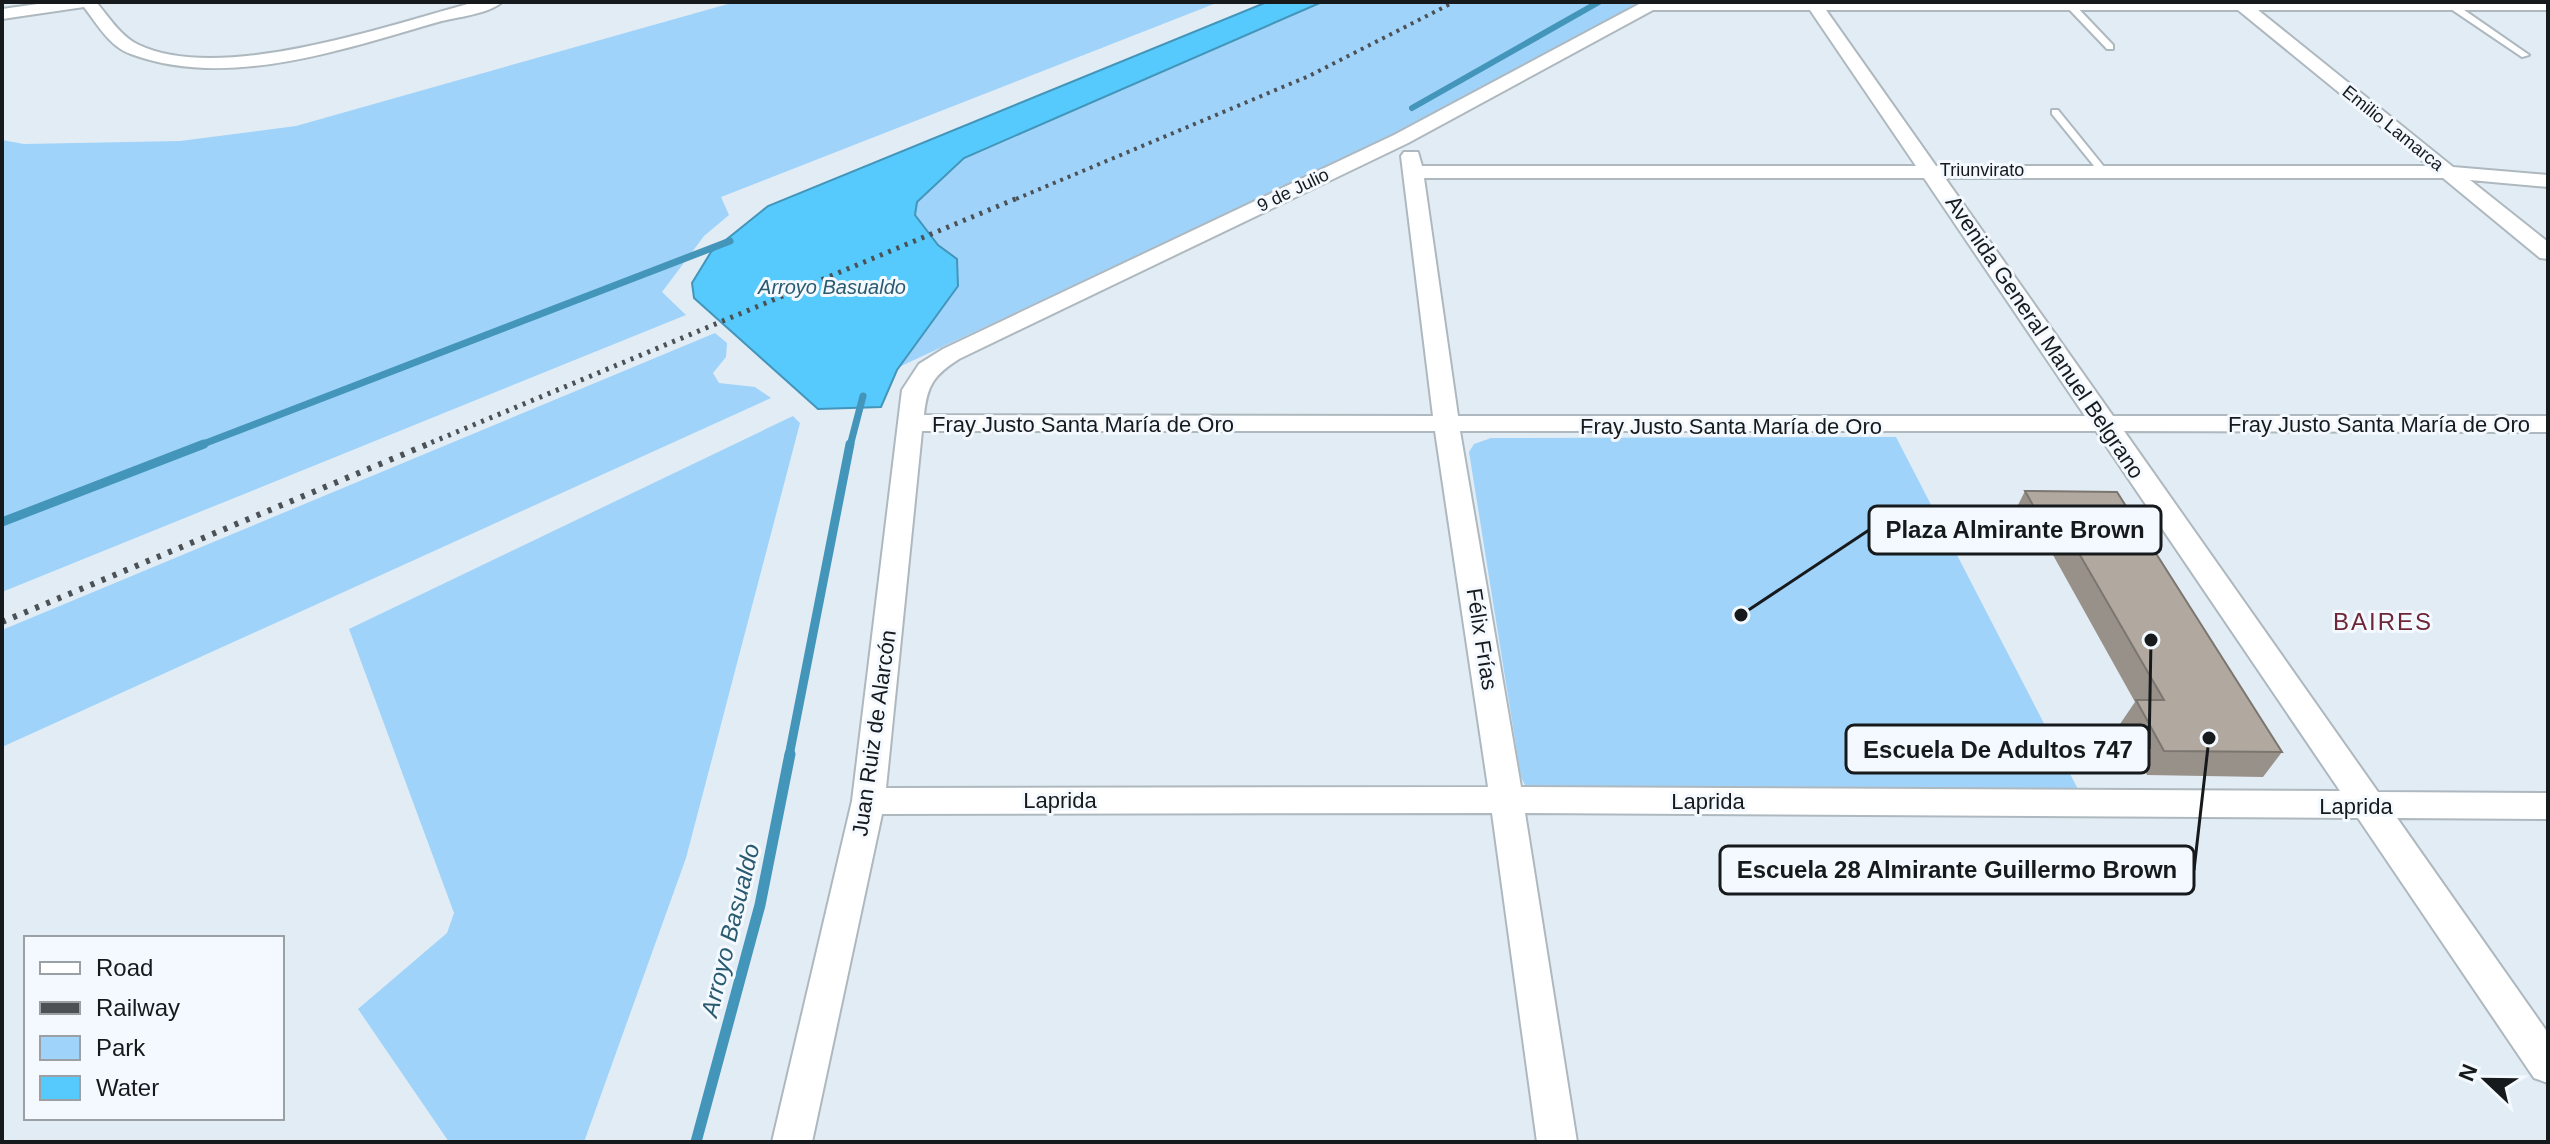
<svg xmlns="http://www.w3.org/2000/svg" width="2550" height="1144" viewBox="0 0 2550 1144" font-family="Helvetica,sans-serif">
<rect width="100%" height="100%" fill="#e2ecf4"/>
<!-- green -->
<path fill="#a0d3fa" d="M 735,2 L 1219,2 L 721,197 L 729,215 L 704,236 L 662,292 L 686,315 L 2,592 L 2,140 L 24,144 L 180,141 L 296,126 Z
M 1322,2 L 1642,2 L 1415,127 L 899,367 L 958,285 L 957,259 L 938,245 L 915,215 L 917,202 L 964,158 Z
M 715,333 L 727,343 L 726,357 L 713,373 L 719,383 L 755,387 L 771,398 L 2,747 L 2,630 Z
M 793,416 L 800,423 L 686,858 L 584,1142 L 449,1142 L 358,1009 L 447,933 L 454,913 L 349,629 Z
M 1896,437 L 2081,795 L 1526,787 L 1521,777 L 1469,452 L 1474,444 L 1491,438 Z"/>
<!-- water -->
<path fill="#56cafd" stroke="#4395ba" stroke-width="2" d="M 1267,2 L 1322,2 L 964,158 L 917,202 L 915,215 L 938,245 L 957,259 L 958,286 L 897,370 L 881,407 L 818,409 L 694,298 L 692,283 L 711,252 L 768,206 Z"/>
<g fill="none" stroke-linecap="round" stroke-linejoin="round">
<!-- stream-far3 -->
<path stroke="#4395ba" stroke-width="6" d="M 1412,108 L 1599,2"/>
<!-- stream-far2 -->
<path stroke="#4395ba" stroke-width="7" d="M 198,446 L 730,241
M 850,446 L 863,396"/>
<!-- stream-far1 -->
<path stroke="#4395ba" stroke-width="9" d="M 2,522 L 204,444
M 789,756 L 850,444"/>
<!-- stream -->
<path stroke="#4395ba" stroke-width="11" d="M 696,1142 L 760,905 L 790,754"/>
<defs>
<path id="service" d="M 2067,2 L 2072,2 L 2113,45 L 2113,49 L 2107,49 L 2066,6 Z
M 2448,3 L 2454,3 L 2529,55 L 2522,57 L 2448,7 Z
M 2052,110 L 2058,110 L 2105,168 L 2105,172 L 2099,172 L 2052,114 Z"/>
<path id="minor" d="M 52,2 L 96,2 C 109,17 121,37 139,45 C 222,84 389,25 475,2 L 502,2 C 489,14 456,17 438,22 C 344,49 228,90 131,54 C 110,47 97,24 84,7 L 2,19 L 2,9 Z
M 1643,2 L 2548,2 L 2548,10 L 2258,10 L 2453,167 L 2548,175 L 2548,187 L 2470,180 L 2548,242 L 2548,259 L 2540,258 L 2443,178 L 1945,178 L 2113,416 L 2548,416 L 2548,432 L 2124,431 L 2378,792 L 2548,793 L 2548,819 L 2397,818 L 2548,1033 L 2548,1083 L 2534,1078 L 2358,818 L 1525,813 L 1577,1142 L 1537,1142 L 1492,813 L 882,814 L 812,1142 L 772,1142 L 852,801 L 902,390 L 919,364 L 943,349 L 1394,135 ZM 1653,10 L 1810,10 L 1916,166 L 1422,166 L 1418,152 L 1404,152 L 1401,156 L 1433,416 L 924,415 C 927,385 934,375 959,359 L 1408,143 ZM 1826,10 L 2238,10 L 2429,166 L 1936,166 ZM 1424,178 L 1924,178 L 2085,416 L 1458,416 ZM 922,431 L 1435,431 L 1488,787 L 886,788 ZM 1460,431 L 2096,431 L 2340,791 L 1521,787 Z"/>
</defs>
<!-- service casing -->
<use href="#service" stroke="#aeb8bf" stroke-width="4"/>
<!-- minor casing -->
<use href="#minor" stroke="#aeb8bf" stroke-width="4"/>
<!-- service -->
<use href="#service" fill="#fff" fill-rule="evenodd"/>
<!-- minor -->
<use href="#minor" fill="#fff" fill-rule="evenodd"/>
<!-- rail-far2 -->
<path stroke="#4b5155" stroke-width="4" stroke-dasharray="3 5" stroke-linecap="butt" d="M 1016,199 L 1309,76 L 1454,2"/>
<!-- rail-far1 -->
<path stroke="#4b5155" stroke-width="5" stroke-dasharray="3 6" stroke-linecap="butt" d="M 423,446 L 1020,197"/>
<!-- rail -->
<path stroke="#4b5155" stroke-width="6" stroke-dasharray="4 8" stroke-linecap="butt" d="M 2,622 L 428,444"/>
</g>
<!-- wall -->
<path fill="#98918a" d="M 2025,491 L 2117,492 L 2282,752 L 2263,777 L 2147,775 L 2120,724 L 2135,702 L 2053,555 L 2009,555 L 1997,531 L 2009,507 L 2017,507 Z"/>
<!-- building -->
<path fill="#b1a9a0" stroke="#7c7670" stroke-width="2" d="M 2025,491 L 2117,492 L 2282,752 L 2164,751 L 2136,700 L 2164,700 L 2066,531 L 2021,530 L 2009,507 L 2034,507 Z"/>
<g text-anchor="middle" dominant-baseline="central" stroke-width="6" stroke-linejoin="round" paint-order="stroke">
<!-- far-street labels -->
<g font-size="18" fill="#161a1d" stroke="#f3f9fe">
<text transform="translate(2393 128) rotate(39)">Emilio Lamarca</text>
<text x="1982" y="170">Triunvirato</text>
<text transform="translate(1293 190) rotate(-26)">9 de Julio</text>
</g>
<!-- far-water labels -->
<g font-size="20" font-style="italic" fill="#2a5a6f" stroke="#f3f9fe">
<text x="832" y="287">Arroyo Basualdo</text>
</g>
<!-- street labels -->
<g font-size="22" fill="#161a1d" stroke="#f3f9fe">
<text transform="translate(2045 337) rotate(56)">Avenida General Manuel Belgrano</text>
<text x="1083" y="424">Fray Justo Santa María de Oro</text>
<text x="2379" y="424">Fray Justo Santa María de Oro</text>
<text x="1731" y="426">Fray Justo Santa María de Oro</text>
<text transform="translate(1482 639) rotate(81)">Félix Frías</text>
<text transform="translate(874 733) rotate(-82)">Juan Ruiz de Alarcón</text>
<text x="1060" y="800">Laprida</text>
<text x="1708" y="801">Laprida</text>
<text x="2356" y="806">Laprida</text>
</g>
<!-- neighbourhood labels -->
<g font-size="24" letter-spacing="2" fill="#6d2736" stroke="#f3f9fe">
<text x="2383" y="621">BAIRES</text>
</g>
<!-- water labels -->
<g font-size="24" font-style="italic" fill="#2a5a6f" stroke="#f3f9fe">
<text transform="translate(730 930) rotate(-76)">Arroyo Basualdo</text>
</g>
</g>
<!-- callouts -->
<path fill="none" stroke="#161a1d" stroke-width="3" d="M1741 615L1869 530M2151 640L2149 749M2209 738L2194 870"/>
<g fill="#161a1d" stroke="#f3f9fe" stroke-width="3">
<circle cx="1741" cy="615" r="8"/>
<circle cx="2151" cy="640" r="8"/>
<circle cx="2209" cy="738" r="8"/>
</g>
<g fill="#f3f9fe" stroke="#161a1d" stroke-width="3">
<rect x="1869" y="506" width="292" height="48" rx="8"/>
<rect x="1846" y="725" width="303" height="48" rx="8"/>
<rect x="1720" y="846" width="474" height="48" rx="8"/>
</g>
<g font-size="24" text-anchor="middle" font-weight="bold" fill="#161a1d">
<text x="2015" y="538">Plaza Almirante Brown</text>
<text x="1998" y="758">Escuela De Adultos 747</text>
<text x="1957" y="878">Escuela 28 Almirante Guillermo Brown</text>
</g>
<!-- border -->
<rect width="2550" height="1144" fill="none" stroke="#161a1d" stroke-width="8"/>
<!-- legend -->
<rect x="24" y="936" width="260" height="184" fill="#f3f9fe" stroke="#9ba0a4" stroke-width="2"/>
<rect x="40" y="962" width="40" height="12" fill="#ffffff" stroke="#9ba0a4" stroke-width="2"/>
<text x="96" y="976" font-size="24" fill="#161a1d">Road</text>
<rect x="40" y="1002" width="40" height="12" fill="#4b5155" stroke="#9ba0a4" stroke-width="2"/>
<text x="96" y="1016" font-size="24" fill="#161a1d">Railway</text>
<rect x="40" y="1036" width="40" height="24" fill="#a0d3fa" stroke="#9ba0a4" stroke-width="2"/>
<text x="96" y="1056" font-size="24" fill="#161a1d">Park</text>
<rect x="40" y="1076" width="40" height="24" fill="#56cafd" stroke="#9ba0a4" stroke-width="2"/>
<text x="96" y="1096" font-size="24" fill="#161a1d">Water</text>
<!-- north arrow -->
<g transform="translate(2486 1080) rotate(292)" stroke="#f3f9fe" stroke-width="6" paint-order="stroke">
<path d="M0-6L14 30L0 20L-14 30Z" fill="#161a1d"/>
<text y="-12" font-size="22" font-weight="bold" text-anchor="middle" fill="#161a1d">N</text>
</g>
</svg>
